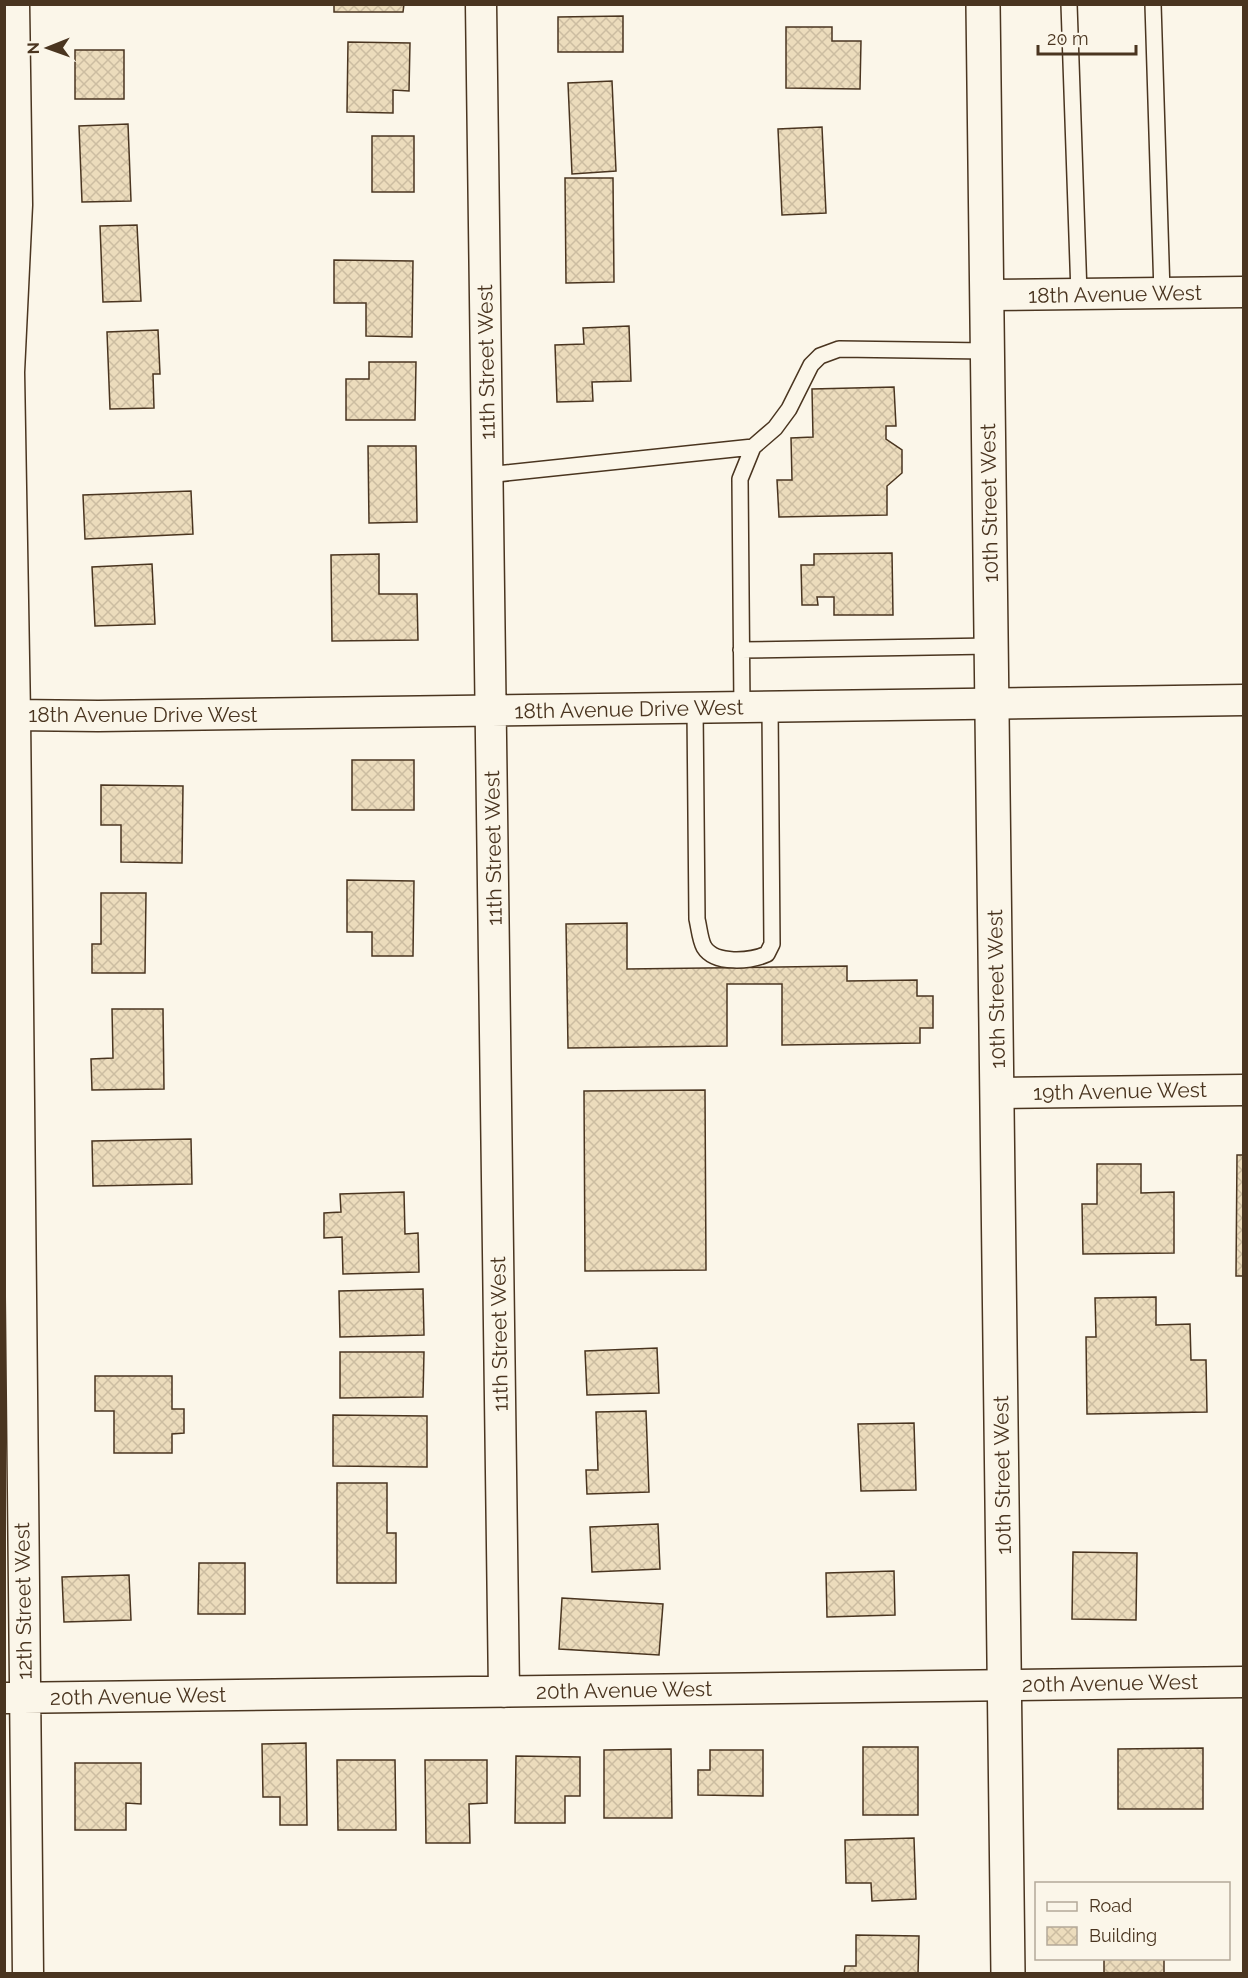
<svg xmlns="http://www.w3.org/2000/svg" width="1248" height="1978" viewBox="0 0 1248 1978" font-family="Raleway,sans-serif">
<defs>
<pattern id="building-cross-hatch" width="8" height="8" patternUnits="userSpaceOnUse" patternTransform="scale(1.5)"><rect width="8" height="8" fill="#ecdcbc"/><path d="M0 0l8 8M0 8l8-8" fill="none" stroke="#ccbda1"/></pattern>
</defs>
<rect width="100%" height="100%" fill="#fbf6e9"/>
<!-- building -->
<path fill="url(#building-cross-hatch)" stroke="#4a3520" stroke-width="1.5" d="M 334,4 L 404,4 L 403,12 L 334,12 Z
M 623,16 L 623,52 L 558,52 L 558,17 Z
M 786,27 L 832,27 L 832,41 L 861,41 L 860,89 L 786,88 Z
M 348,42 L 410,43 L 409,91 L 393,90 L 393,113 L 347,112 Z
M 75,50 L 124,50 L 124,99 L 75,99 Z
M 612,81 L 616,171 L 572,174 L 568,83 Z
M 128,124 L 131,201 L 82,202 L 79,126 Z
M 822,127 L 826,213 L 782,215 L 778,129 Z
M 372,136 L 414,136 L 414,192 L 372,192 Z
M 565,178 L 613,178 L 614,282 L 566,283 Z
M 137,225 L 141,301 L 103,302 L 100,226 Z
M 334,260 L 413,261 L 412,337 L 366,336 L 366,303 L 334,303 Z
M 629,326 L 631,381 L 592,382 L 593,401 L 557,402 L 555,345 L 584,344 L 583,328 Z
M 158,330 L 160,374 L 153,374 L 154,408 L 110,409 L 107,332 Z
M 369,362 L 416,362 L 415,420 L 346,420 L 346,379 L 369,379 Z
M 894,387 L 896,426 L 886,426 L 886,439 L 902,450 L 902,473 L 887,486 L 887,515 L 779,517 L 777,480 L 792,480 L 791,438 L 813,437 L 812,389 Z
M 368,446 L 416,446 L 417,522 L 369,523 Z
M 191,491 L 193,534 L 85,539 L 83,495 Z
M 892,553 L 893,615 L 834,615 L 834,597 L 817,597 L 818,605 L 802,605 L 801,565 L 814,565 L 814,554 Z
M 379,554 L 379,594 L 417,594 L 418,640 L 332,641 L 331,555 Z
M 152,564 L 155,624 L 95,626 L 92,567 Z
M 352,760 L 414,760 L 414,810 L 352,810 Z
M 101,785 L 183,786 L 182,863 L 121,862 L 121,825 L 101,825 Z
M 347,880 L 414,881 L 413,956 L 372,956 L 372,932 L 347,932 Z
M 101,893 L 146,893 L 145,973 L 92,973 L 92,944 L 101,944 Z
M 627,923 L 627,969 L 847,966 L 847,981 L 917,980 L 917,996 L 933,996 L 933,1028 L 920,1028 L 920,1043 L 782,1045 L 782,984 L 727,984 L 727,1046 L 568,1048 L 566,924 Z
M 112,1009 L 163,1009 L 164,1089 L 92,1090 L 91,1059 L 113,1058 Z
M 705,1090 L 706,1270 L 585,1271 L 584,1091 Z
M 191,1139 L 192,1184 L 93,1186 L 92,1141 Z
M 1237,1155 L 1244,1155 L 1244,1276 L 1236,1276 Z
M 1097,1164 L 1141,1164 L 1141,1193 L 1174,1192 L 1174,1253 L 1083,1254 L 1082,1204 L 1097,1204 Z
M 404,1192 L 405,1234 L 418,1233 L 419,1272 L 343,1274 L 342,1237 L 324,1238 L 324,1213 L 341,1212 L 340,1194 Z
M 423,1289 L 424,1335 L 340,1337 L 339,1291 Z
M 1156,1297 L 1156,1325 L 1190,1324 L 1191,1360 L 1206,1360 L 1207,1412 L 1087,1414 L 1086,1337 L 1096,1337 L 1095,1298 Z
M 657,1348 L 659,1393 L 587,1395 L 585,1351 Z
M 340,1352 L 424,1352 L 423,1397 L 340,1398 Z
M 95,1376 L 172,1376 L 172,1409 L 184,1409 L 184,1433 L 172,1434 L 172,1453 L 114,1453 L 114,1411 L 95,1411 Z
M 646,1411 L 649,1492 L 587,1494 L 586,1470 L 598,1470 L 596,1412 Z
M 333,1415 L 427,1416 L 427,1467 L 333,1466 Z
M 914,1423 L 916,1490 L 861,1491 L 858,1424 Z
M 337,1483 L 387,1483 L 387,1533 L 396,1533 L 396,1583 L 337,1583 Z
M 658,1524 L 660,1569 L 592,1572 L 590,1527 Z
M 1073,1552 L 1137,1553 L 1136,1620 L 1072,1619 Z
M 199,1563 L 245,1563 L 245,1614 L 198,1614 Z
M 894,1571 L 895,1615 L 827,1617 L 826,1573 Z
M 129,1575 L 131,1620 L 64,1622 L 62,1577 Z
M 562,1598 L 663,1604 L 659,1655 L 559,1649 Z
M 306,1743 L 307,1825 L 280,1825 L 280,1797 L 263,1797 L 262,1744 Z
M 863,1747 L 918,1747 L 918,1815 L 863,1815 Z
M 1203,1748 L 1203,1809 L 1118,1809 L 1118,1749 Z
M 671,1749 L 672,1818 L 604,1818 L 604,1750 Z
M 710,1750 L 763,1750 L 763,1796 L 698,1795 L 698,1770 L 710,1770 Z
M 516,1756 L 580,1757 L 580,1796 L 565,1796 L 565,1823 L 515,1823 Z
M 337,1760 L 395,1760 L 396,1830 L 338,1830 Z
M 425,1760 L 487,1760 L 487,1803 L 469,1804 L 470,1843 L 426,1843 Z
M 75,1763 L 141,1763 L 141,1804 L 126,1803 L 126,1830 L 75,1830 Z
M 914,1838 L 916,1899 L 872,1901 L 871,1883 L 846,1883 L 845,1840 Z
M 856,1935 L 919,1936 L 918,1974 L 844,1974 L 845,1966 L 856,1966 Z
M 1104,1958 L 1164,1958 L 1164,1974 L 1104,1974 Z"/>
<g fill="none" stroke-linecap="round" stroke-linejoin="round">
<defs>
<path id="service" d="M 1069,4 L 1079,294
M 1153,4 L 1162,293
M 487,475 L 753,447
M 741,650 L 991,646
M 742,707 L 740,479 L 753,447 L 775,428 L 789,409 L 811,365 L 820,356 L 839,349 L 987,351
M 695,708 L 697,919 C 699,927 700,940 704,947 C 715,965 751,961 767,954 L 772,944 L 770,707"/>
<path id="minor" d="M 14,4 L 17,205 L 9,372 L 15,715 L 28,1974
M 481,4 L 504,1692
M 986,295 L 1244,292
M 15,715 L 98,716 L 1244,700
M 997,1093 L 1244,1090
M 4,1698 L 1244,1682"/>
<path id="tertiary" d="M 983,4 L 1008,1974"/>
</defs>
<!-- service casing -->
<use href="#service" stroke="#4a3520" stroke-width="18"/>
<!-- minor casing -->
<use href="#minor" stroke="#4a3520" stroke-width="33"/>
<!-- tertiary casing -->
<use href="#tertiary" stroke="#4a3520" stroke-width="36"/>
<!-- service -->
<use href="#service" stroke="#fbf6e9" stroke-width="15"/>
<!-- minor -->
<use href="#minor" stroke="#fbf6e9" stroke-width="30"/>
<!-- tertiary -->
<use href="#tertiary" stroke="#fbf6e9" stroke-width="33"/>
</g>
<g text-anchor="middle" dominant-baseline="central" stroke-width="4.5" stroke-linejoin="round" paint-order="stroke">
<!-- street labels -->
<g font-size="21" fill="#4a3520" stroke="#fbf6e9">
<text transform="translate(1115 294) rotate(-1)">18th Avenue West</text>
<text transform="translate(486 362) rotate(-91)">11th Street West</text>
<text transform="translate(989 503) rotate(-91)">10th Street West</text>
<text transform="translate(629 709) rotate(-1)">18th Avenue Drive West</text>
<text x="143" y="714">18th Avenue Drive West</text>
<text transform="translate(493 848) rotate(-91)">11th Street West</text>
<text transform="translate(996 989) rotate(-91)">10th Street West</text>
<text transform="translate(1120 1091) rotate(-1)">19th Avenue West</text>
<text transform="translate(499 1334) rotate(-91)">11th Street West</text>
<text transform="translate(1002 1475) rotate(-91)">10th Street West</text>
<text transform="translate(23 1601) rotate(-91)">12th Street West</text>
<text transform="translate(1110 1683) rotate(-1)">20th Avenue West</text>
<text transform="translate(624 1690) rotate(-1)">20th Avenue West</text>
<text transform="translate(138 1696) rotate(-1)">20th Avenue West</text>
</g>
</g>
<!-- border -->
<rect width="1248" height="1978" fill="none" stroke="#4a3520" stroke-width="12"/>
<!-- legend -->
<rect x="1035" y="1882" width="195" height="78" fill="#fbf6e9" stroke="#b4a999" stroke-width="1.5"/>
<rect x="1047" y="1902" width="30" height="9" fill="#fbf6e9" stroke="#b4a999" stroke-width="1.5"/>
<text x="1089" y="1912" font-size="18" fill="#4a3520">Road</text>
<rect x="1047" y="1927" width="30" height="18" fill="url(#building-cross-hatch)" stroke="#b4a999" stroke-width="1.5"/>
<text x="1089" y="1942" font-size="18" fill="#4a3520">Building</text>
<!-- north arrow -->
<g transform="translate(48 48) rotate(269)" stroke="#fbf6e9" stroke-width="4.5" paint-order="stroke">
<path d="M0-4.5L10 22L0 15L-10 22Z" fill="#4a3520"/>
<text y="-9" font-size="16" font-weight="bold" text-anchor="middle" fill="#4a3520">N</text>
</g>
<!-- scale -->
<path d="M1038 45v9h98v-9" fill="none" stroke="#4a3520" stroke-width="3"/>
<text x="1047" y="45" font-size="18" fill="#4a3520" stroke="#fbf6e9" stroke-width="4.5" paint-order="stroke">20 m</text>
</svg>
